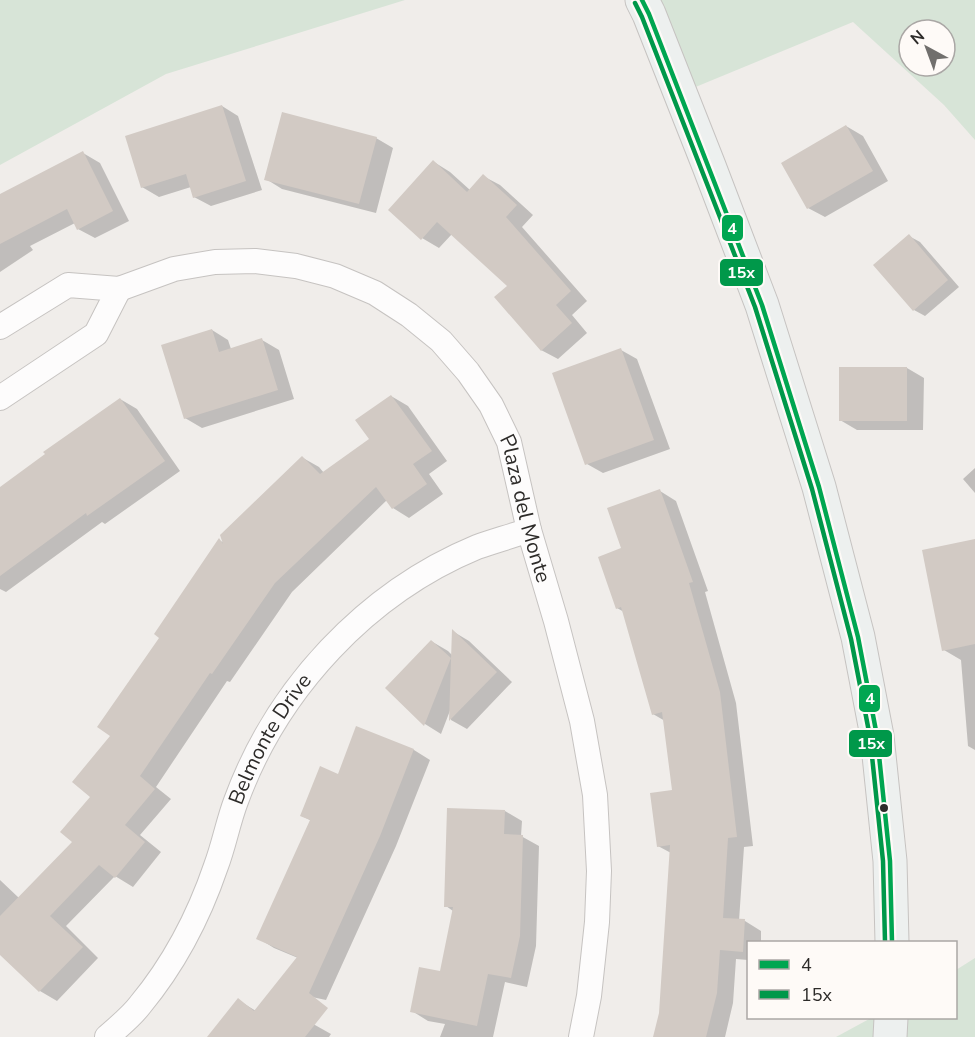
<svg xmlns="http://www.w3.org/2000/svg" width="975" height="1037" viewBox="0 0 975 1037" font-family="'Nunito Sans',sans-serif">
<rect width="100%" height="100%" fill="#f0edea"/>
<!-- green -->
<path fill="#d7e4d7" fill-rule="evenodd" d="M 0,0 L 405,0 L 166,74 L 0,165 Z
M 639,0 L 975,0 L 975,140 L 944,105 L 853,22 L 681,93 ZM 909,30 L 945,30 L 945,66 L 909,66 Z
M 975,958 L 975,1037 L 836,1037 L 871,1018 L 956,1018 L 956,970 Z"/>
<!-- shadow -->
<path fill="#0003" d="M 222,106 L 238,116 L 262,190 L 211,206 L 194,197 L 191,187 L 159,197 L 142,187 Z
M 846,126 L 863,136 L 888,181 L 825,217 L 808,208 Z
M 376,138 L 393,148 L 376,213 L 282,189 L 266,179 Z
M 83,153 L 100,163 L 129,221 L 95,238 L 78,229 L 75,223 L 30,246 L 33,250 L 0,272 L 0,204 Z
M 434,162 L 450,172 L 470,190 L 483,176 L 500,185 L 533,215 L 522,227 L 587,301 L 572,315 L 587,333 L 558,359 L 541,350 L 509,286 L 452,234 L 439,248 L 422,238 Z
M 909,236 L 920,242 L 959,287 L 925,316 L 914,310 Z
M 212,330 L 228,340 L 231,349 L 262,340 L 279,350 L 294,399 L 202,428 L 185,418 Z
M 621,350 L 637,359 L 670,449 L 603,473 L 587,464 Z
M 907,368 L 924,378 L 923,430 L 857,430 L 840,420 Z
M 391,396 L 408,406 L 447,461 L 429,474 L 443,494 L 409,518 L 393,508 L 387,500 L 292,592 L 230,682 L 227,681 L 156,787 L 171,799 L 140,835 L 161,852 L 133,887 L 115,876 L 66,926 L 98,958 L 57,1001 L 40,991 L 0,952 L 0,880 L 19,898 L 74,842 L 92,797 L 112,735 L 161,637 L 219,540 L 224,543 L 303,458 L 319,467 L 324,473 L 371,440 Z
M 120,399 L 137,409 L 180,471 L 105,524 L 102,522 L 6,592 L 0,589 L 0,489 Z
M 975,468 L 975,493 L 963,479 Z
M 660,491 L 676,501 L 708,591 L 705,592 L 736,703 L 753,846 L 744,847 L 739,921 L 745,921 L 761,931 L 761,942 L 748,942 L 748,960 L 736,959 L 733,1003 L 725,1037 L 655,1037 L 661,1014 L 671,853 L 658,846 L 674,791 L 665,721 L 653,714 L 624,612 L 617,608 L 623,549 Z
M 975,541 L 975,750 L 968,746 L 961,660 L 944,650 Z
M 454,632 L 469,641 L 512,682 L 467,729 L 451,720 L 451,708 L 441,734 L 425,724 L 387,688 L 431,641 L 448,651 L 453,656 Z
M 357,728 L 414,750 L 430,760 L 396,846 L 326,1000 L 293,993 L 298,958 L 274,948 L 258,938 L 312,821 L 302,816 L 339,776 Z
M 505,811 L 522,821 L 521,836 L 539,846 L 536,946 L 527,987 L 505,982 L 493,1037 L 440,1037 L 445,1024 L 428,1021 L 412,1011 L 441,973 L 453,911 L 446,906 Z
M 238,1000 L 256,1011 L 262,1004 L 315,1025 L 331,1034 L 329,1037 L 209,1037 Z"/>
<!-- building -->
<path fill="#d2cac4" d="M 222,105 L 246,181 L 193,198 L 186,174 L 141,188 L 125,136 Z
M 282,112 L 377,137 L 359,204 L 264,180 Z
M 846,125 L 873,171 L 807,209 L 781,163 Z
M 83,151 L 113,211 L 77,230 L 67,209 L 0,244 L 0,194 Z
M 433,160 L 467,192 L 483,174 L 517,205 L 506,217 L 571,291 L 556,305 L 572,323 L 541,351 L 494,297 L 507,286 L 437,222 L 421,240 L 388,210 Z
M 909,234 L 948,280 L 913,311 L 873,265 Z
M 212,329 L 219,352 L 262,338 L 278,390 L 184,419 L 161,345 Z
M 621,348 L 654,440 L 585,465 L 552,373 Z
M 839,367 L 907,367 L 907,421 L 839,421 Z
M 391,395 L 432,451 L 413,464 L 427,484 L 392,509 L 376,487 L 275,583 L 212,674 L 210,673 L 140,776 L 155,789 L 125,825 L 145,842 L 115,878 L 99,865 L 50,916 L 83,947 L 39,992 L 0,955 L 0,916 L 72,842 L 60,832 L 90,797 L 72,782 L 110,736 L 97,727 L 159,638 L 154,634 L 219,538 L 223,544 L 220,535 L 302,456 L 320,474 L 369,439 L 355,420 Z
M 120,398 L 165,461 L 87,516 L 86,513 L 0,576 L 0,487 L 45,454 L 43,452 Z
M 660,489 L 693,582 L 689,583 L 720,692 L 737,837 L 728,838 L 723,918 L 745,919 L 743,952 L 720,950 L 717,993 L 706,1037 L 653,1037 L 659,1013 L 670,845 L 657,847 L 650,793 L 672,790 L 662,712 L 652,715 L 621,607 L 616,609 L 598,557 L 621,548 L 607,508 Z
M 975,539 L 975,644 L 942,651 L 922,550 Z
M 452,629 L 497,672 L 449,721 Z
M 431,640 L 451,658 L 424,726 L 385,688 Z
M 356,726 L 414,749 L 380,836 L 309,993 L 328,1008 L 305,1037 L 207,1037 L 238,998 L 254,1011 L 297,957 L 256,939 L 310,820 L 300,816 L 320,766 L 338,774 Z
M 447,808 L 505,810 L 504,834 L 523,835 L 520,936 L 511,978 L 488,974 L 477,1026 L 410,1012 L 419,967 L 440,971 L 453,907 L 444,907 Z"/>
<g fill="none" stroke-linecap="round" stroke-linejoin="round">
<defs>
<g id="minor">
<path id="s1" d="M 0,327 L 68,285 L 119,289 L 174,269 L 215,262 L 255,261 L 296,266 L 335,276 L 375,293 L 409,315 L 441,341 L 468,372 L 491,405 L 509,442 L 529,530 L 556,621 L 582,721 L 595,795 L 599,871 L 597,922 L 589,996 L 581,1037"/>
<path d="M 0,398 L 96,334 L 119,289"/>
<path id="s2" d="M 107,1037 C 118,1027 131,1017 140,1005 C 174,964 199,916 216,866 C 224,845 228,822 236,801 C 277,689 366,593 477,547 C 494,541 512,536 529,530"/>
</g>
<path id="secondary" d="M 642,0 L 649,14 L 709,166 L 762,305 L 819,487 L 858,637 L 877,736 L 890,861 L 892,942
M 890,1037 L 891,1018"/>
</defs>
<!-- minor casing -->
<use href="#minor" stroke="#c6c3c1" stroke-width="26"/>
<!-- secondary casing -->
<use href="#secondary" stroke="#c6c3c1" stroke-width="35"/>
<!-- minor -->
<use href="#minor" stroke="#fdfcfc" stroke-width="24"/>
<!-- secondary -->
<use href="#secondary" stroke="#edf0ef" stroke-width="33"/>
<defs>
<path id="bus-1" d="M 642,0 L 649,14 L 762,305 L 819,487 L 858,637 L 877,736 L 890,861 L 892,942"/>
<path id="bus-2" d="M 635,3 L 642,17 L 755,307 L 812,489 L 851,639 L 870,737 L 883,861 L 885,942"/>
</defs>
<!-- bus-1 casing -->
<use href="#bus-1" stroke="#fefaf7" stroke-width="9"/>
<!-- bus-2 casing -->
<use href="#bus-2" stroke="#fefaf7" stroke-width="9"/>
<!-- bus-1 -->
<use href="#bus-1" stroke="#00a651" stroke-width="4.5"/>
<!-- bus-2 -->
<use href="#bus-2" stroke="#00984a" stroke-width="4.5"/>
</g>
<!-- markers -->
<circle fill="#2d2b29" stroke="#fefaf7" stroke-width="2" cx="884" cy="808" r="5"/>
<g text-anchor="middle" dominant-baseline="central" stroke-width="5" stroke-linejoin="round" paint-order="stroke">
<!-- street labels -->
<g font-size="21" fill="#2d2b29" stroke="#fefaf7">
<text stroke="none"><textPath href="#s1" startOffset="669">Plaza del Monte</textPath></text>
<text stroke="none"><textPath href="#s2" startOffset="344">Belmonte Drive</textPath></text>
</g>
</g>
<g stroke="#fefaf7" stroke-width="2">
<rect x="721" y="214" width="23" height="28" rx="6" fill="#00a651"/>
<rect x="719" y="258" width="45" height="29" rx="6" fill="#00984a"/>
<rect x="858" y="684" width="23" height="29" rx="6" fill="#00a651"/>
<rect x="848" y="729" width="45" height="29" rx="6" fill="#00984a"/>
</g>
<g font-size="16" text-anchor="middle" font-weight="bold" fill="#fff">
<text x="732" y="234">4</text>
<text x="741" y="278">15x</text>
<text x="870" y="704">4</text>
<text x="871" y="749">15x</text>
</g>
<!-- legend -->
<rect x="747" y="941" width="210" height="78" fill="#fefaf7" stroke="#aaa7a5" stroke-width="1.5"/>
<rect x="759" y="960" width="30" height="9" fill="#00a651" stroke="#aaa7a5" stroke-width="1.5"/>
<text x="801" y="971" font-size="18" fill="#2d2b29">4</text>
<rect x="759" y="990" width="30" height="9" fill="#00984a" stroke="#aaa7a5" stroke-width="1.5"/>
<text x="801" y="1001" font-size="18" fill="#2d2b29">15x</text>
<!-- north arrow -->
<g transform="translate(927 48) rotate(319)"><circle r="28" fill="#fefaf7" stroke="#aaa7a5" stroke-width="1.5"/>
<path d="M0-4.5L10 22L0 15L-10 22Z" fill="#716f6d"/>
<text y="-9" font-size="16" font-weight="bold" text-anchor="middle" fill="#2d2b29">N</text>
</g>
</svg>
